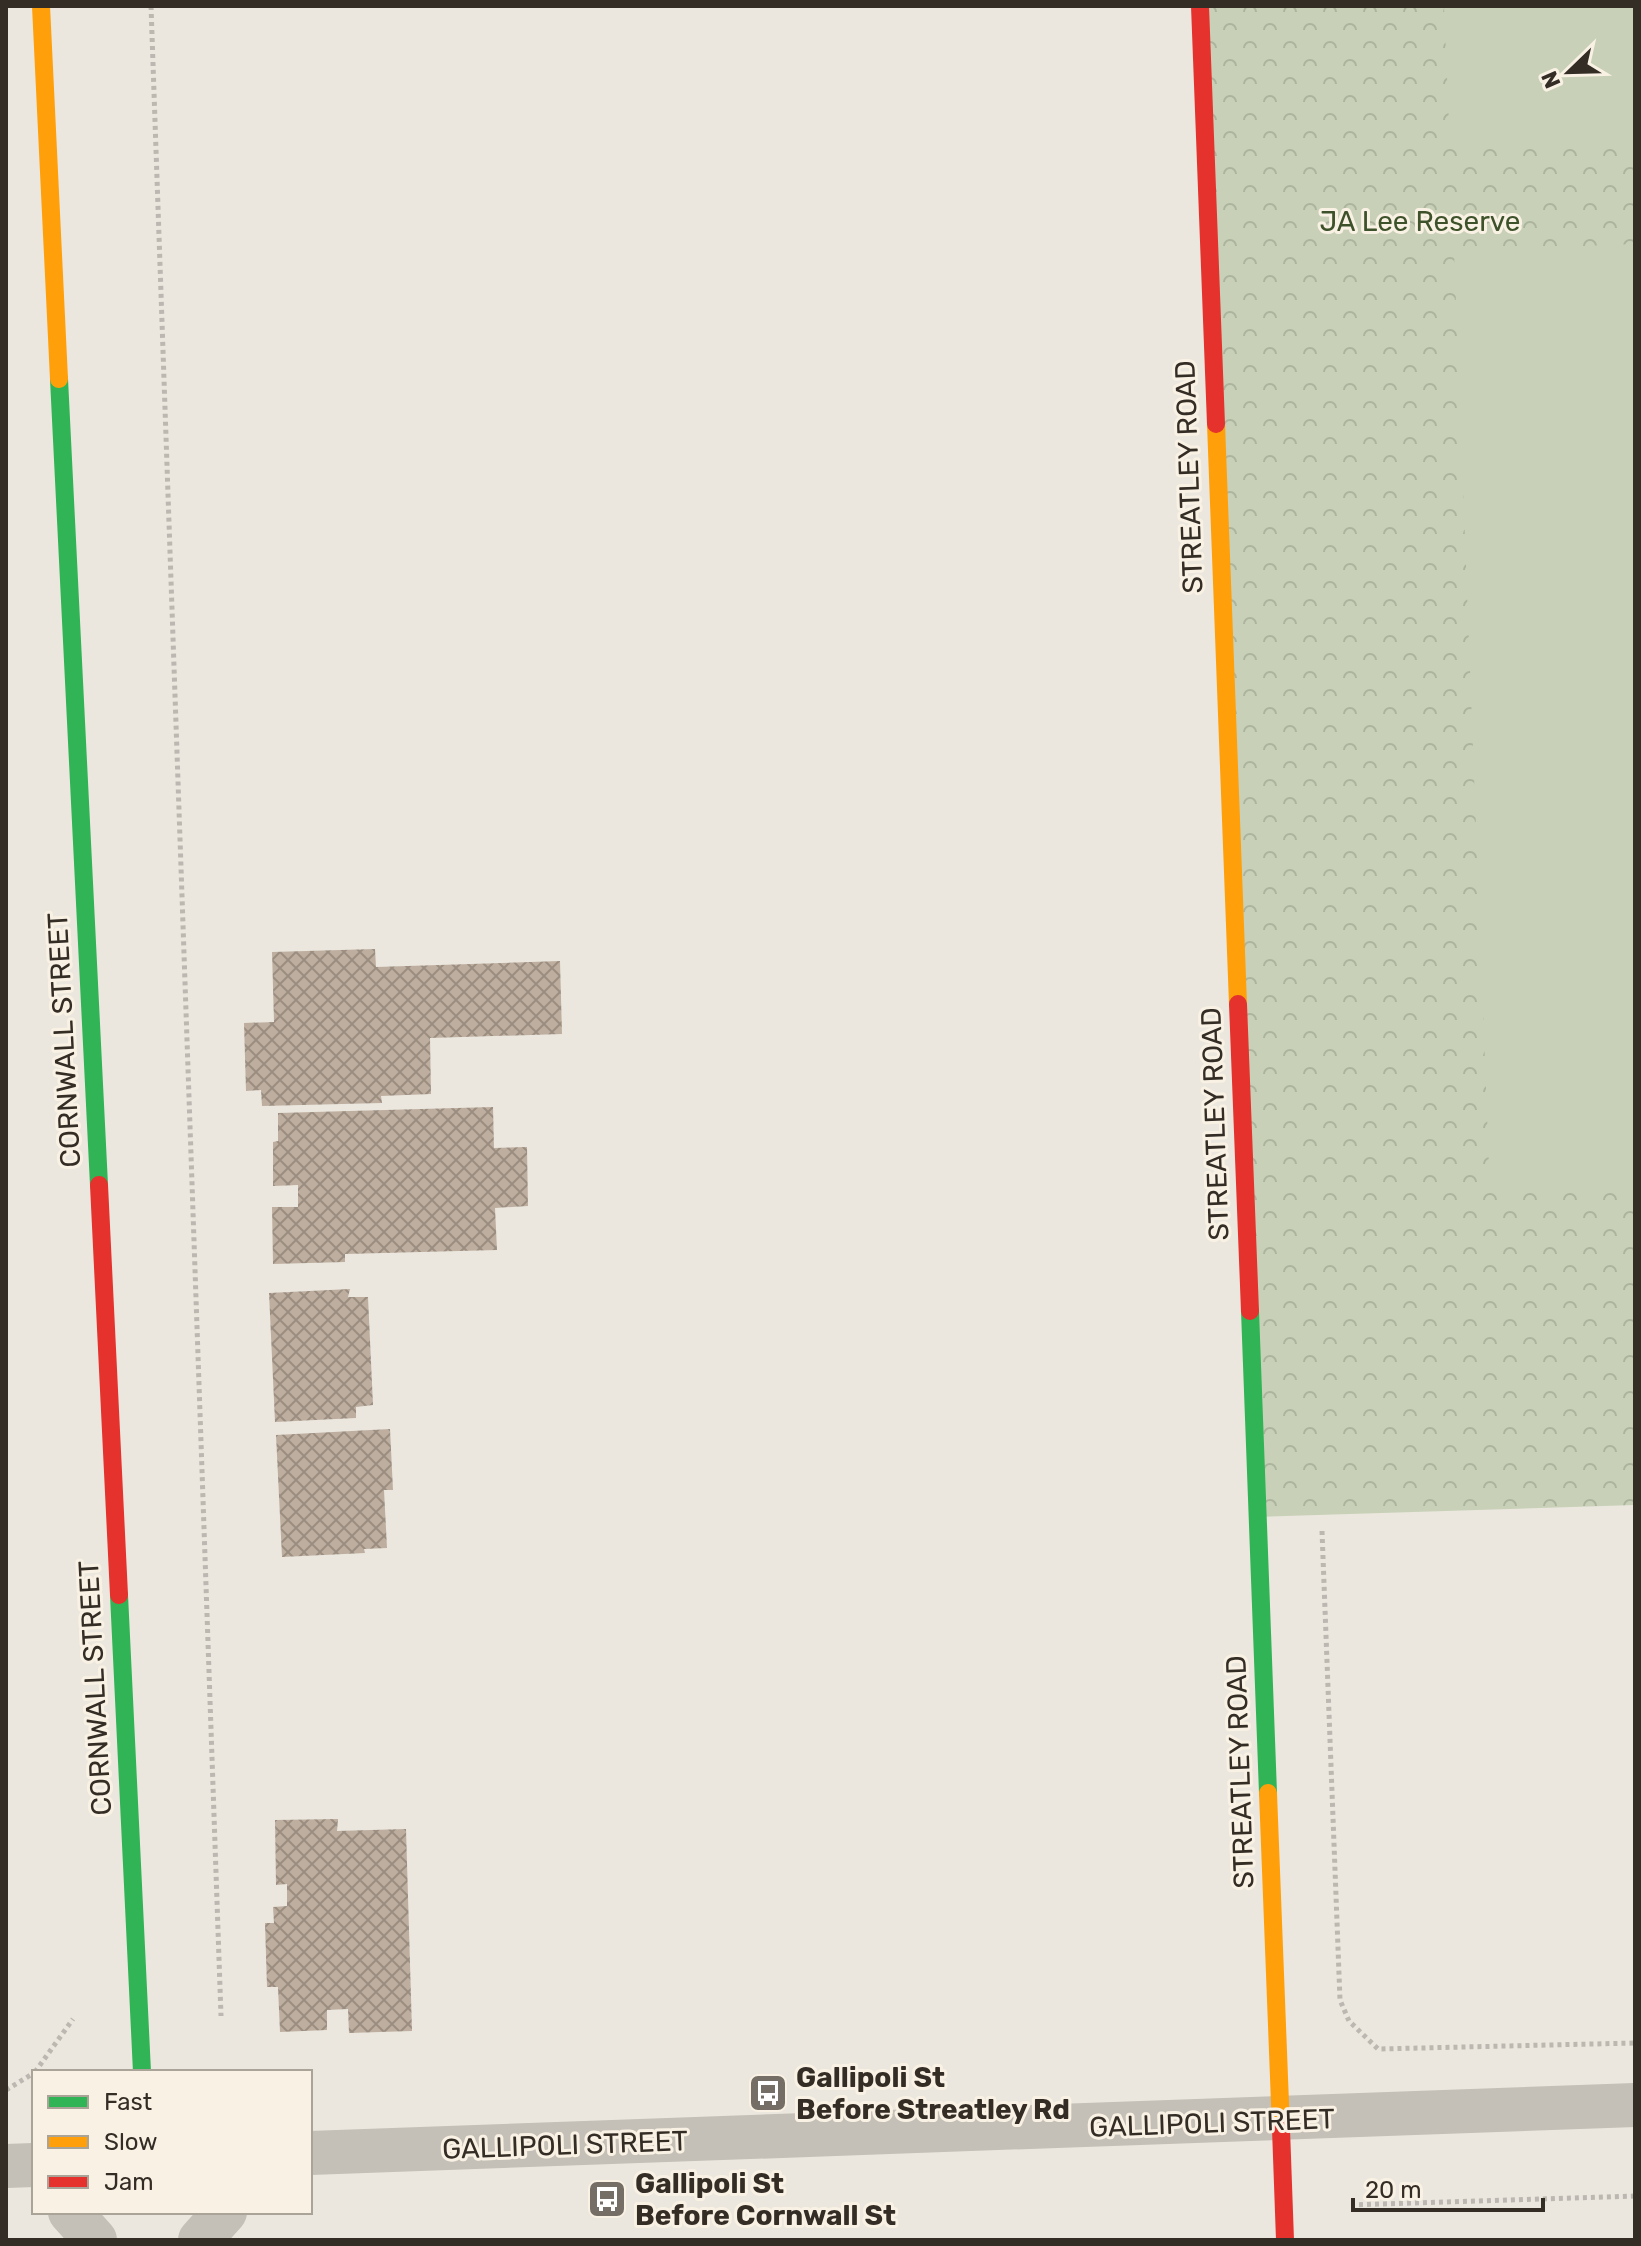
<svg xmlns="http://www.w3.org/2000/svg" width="1641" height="2246" viewBox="0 0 1641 2246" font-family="Rubik,sans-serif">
<defs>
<pattern id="forest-crowns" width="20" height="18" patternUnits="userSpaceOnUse" patternTransform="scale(2)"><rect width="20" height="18" fill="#c8d1b8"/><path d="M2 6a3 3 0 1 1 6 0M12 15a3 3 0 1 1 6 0" fill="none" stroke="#acb49e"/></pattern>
<pattern id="building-cross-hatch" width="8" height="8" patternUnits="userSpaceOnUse" patternTransform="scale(2)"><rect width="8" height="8" fill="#beae9f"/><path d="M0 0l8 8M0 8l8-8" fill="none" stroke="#9b8e81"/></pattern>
</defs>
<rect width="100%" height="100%" fill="#ebe7de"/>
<!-- forest -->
<path fill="url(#forest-crowns)" d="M 1200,6 L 1635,6 L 1635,1505 L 1258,1517 Z"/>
<!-- pitch -->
<path fill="#c8d1b8" d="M 1444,6 L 1635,6 L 1635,141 L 1450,148 Z
M 1635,244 L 1635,1190 L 1490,1193 L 1454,251 Z"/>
<!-- building -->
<path fill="url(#building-cross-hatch)" d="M 375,949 L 376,967 L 560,961 L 562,1034 L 430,1038 L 431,1094 L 381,1096 L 382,1103 L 262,1106 L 261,1090 L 246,1091 L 244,1023 L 274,1022 L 272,952 Z
M 493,1107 L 494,1148 L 527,1147 L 528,1206 L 495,1208 L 497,1250 L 345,1254 L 345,1262 L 273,1264 L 272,1207 L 298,1207 L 298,1185 L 273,1186 L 273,1142 L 278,1141 L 278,1113 Z
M 350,1289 L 348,1297 L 368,1297 L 373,1405 L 356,1407 L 356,1418 L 275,1422 L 269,1293 Z
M 390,1429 L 393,1490 L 384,1490 L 387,1548 L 364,1549 L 365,1553 L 282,1557 L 276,1435 Z
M 338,1819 L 337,1831 L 406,1829 L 412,2031 L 349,2033 L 348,2009 L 327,2010 L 327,2030 L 280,2032 L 278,1987 L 267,1987 L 265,1923 L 274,1923 L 273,1907 L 287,1906 L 287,1884 L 276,1885 L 275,1820 Z"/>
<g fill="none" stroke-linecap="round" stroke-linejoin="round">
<!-- path -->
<path stroke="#bcb7b0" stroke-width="5" stroke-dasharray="4 4" stroke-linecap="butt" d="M 151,6 L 221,2016
M 1322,1531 L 1340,2000 L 1349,2021 L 1378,2049 L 1635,2043
M 35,2072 L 73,2019
M 6,2090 L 34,2073
M 1351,2205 L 1635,2196"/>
<!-- street -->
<path stroke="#c4bfb7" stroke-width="44" d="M 310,2153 L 1635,2105
M 6,2166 L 34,2165
M 70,2212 L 95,2240
M 200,2240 L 225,2212"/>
<!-- fast -->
<path stroke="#30b455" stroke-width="18" d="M 59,379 L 99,1185
M 1250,1311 L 1268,1793
M 119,1595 L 142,2072"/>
<!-- slow -->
<path stroke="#ff9f0a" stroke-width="18" d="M 41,6 L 59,379
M 1216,424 L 1238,1004
M 1268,1793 L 1281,2129"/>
<!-- jam -->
<path stroke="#e5322d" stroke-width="18" d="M 1200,6 L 1216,424
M 1238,1004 L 1250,1311
M 99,1185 L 119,1595
M 1281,2129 L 1285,2240"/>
</g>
<!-- icons -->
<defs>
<symbol id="bus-square" viewBox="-11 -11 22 22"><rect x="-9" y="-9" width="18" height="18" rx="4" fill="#746e66" stroke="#f9f2e4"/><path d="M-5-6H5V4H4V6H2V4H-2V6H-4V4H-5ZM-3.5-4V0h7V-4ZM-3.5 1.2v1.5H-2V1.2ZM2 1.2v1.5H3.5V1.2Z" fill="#fff"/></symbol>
</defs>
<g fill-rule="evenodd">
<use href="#bus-square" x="746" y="2071" width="44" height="44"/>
<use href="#bus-square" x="585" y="2177" width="44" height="44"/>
</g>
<g text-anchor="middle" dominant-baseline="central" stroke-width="6" stroke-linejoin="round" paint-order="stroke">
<!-- park labels -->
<g font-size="28" fill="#3d522a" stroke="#f9f2e4">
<text x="1420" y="221">JA Lee Reserve</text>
</g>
<!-- street labels -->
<g font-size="28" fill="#342d26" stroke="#f9f2e4">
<text transform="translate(1189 477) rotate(-92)">STREATLEY ROAD</text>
<text transform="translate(64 1040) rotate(-93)">CORNWALL STREET</text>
<text transform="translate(1215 1124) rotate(-92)">STREATLEY ROAD</text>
<text transform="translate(95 1688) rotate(-93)">CORNWALL STREET</text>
<text transform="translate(1240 1772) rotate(-92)">STREATLEY ROAD</text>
<text transform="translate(1212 2123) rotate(-2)">GALLIPOLI STREET</text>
<text transform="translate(565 2145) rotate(-2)">GALLIPOLI STREET</text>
</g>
<!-- poi labels -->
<g font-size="28" font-weight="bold" fill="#342d26" stroke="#f9f2e4" text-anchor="start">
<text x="796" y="2077">Gallipoli St<tspan x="796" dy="32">Before Streatley Rd</tspan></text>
<text x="635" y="2183">Gallipoli St<tspan x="635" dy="32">Before Cornwall St</tspan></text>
</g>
</g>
<!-- border -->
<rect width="1641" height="2246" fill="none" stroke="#342d26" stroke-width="16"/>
<!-- legend -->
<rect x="32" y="2070" width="280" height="144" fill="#f9f2e4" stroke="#aaa398" stroke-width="2"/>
<rect x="48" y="2096" width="40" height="12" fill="#30b455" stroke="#aaa398" stroke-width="2"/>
<text x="104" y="2110" font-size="24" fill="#342d26">Fast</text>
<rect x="48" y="2136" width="40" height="12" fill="#ff9f0a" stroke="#aaa398" stroke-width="2"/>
<text x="104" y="2150" font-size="24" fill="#342d26">Slow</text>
<rect x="48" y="2176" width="40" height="12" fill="#e5322d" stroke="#aaa398" stroke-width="2"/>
<text x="104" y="2190" font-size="24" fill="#342d26">Jam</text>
<!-- north arrow -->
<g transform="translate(1569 72) rotate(247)" stroke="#f9f2e4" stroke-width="6" paint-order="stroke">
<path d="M0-6L14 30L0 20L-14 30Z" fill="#342d26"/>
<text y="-12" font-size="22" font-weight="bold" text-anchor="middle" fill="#342d26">N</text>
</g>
<!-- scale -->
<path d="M1353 2198v12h190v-12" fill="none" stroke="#342d26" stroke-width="4"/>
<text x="1365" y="2198" font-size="24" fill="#342d26" stroke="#f9f2e4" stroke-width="6" paint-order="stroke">20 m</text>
</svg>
